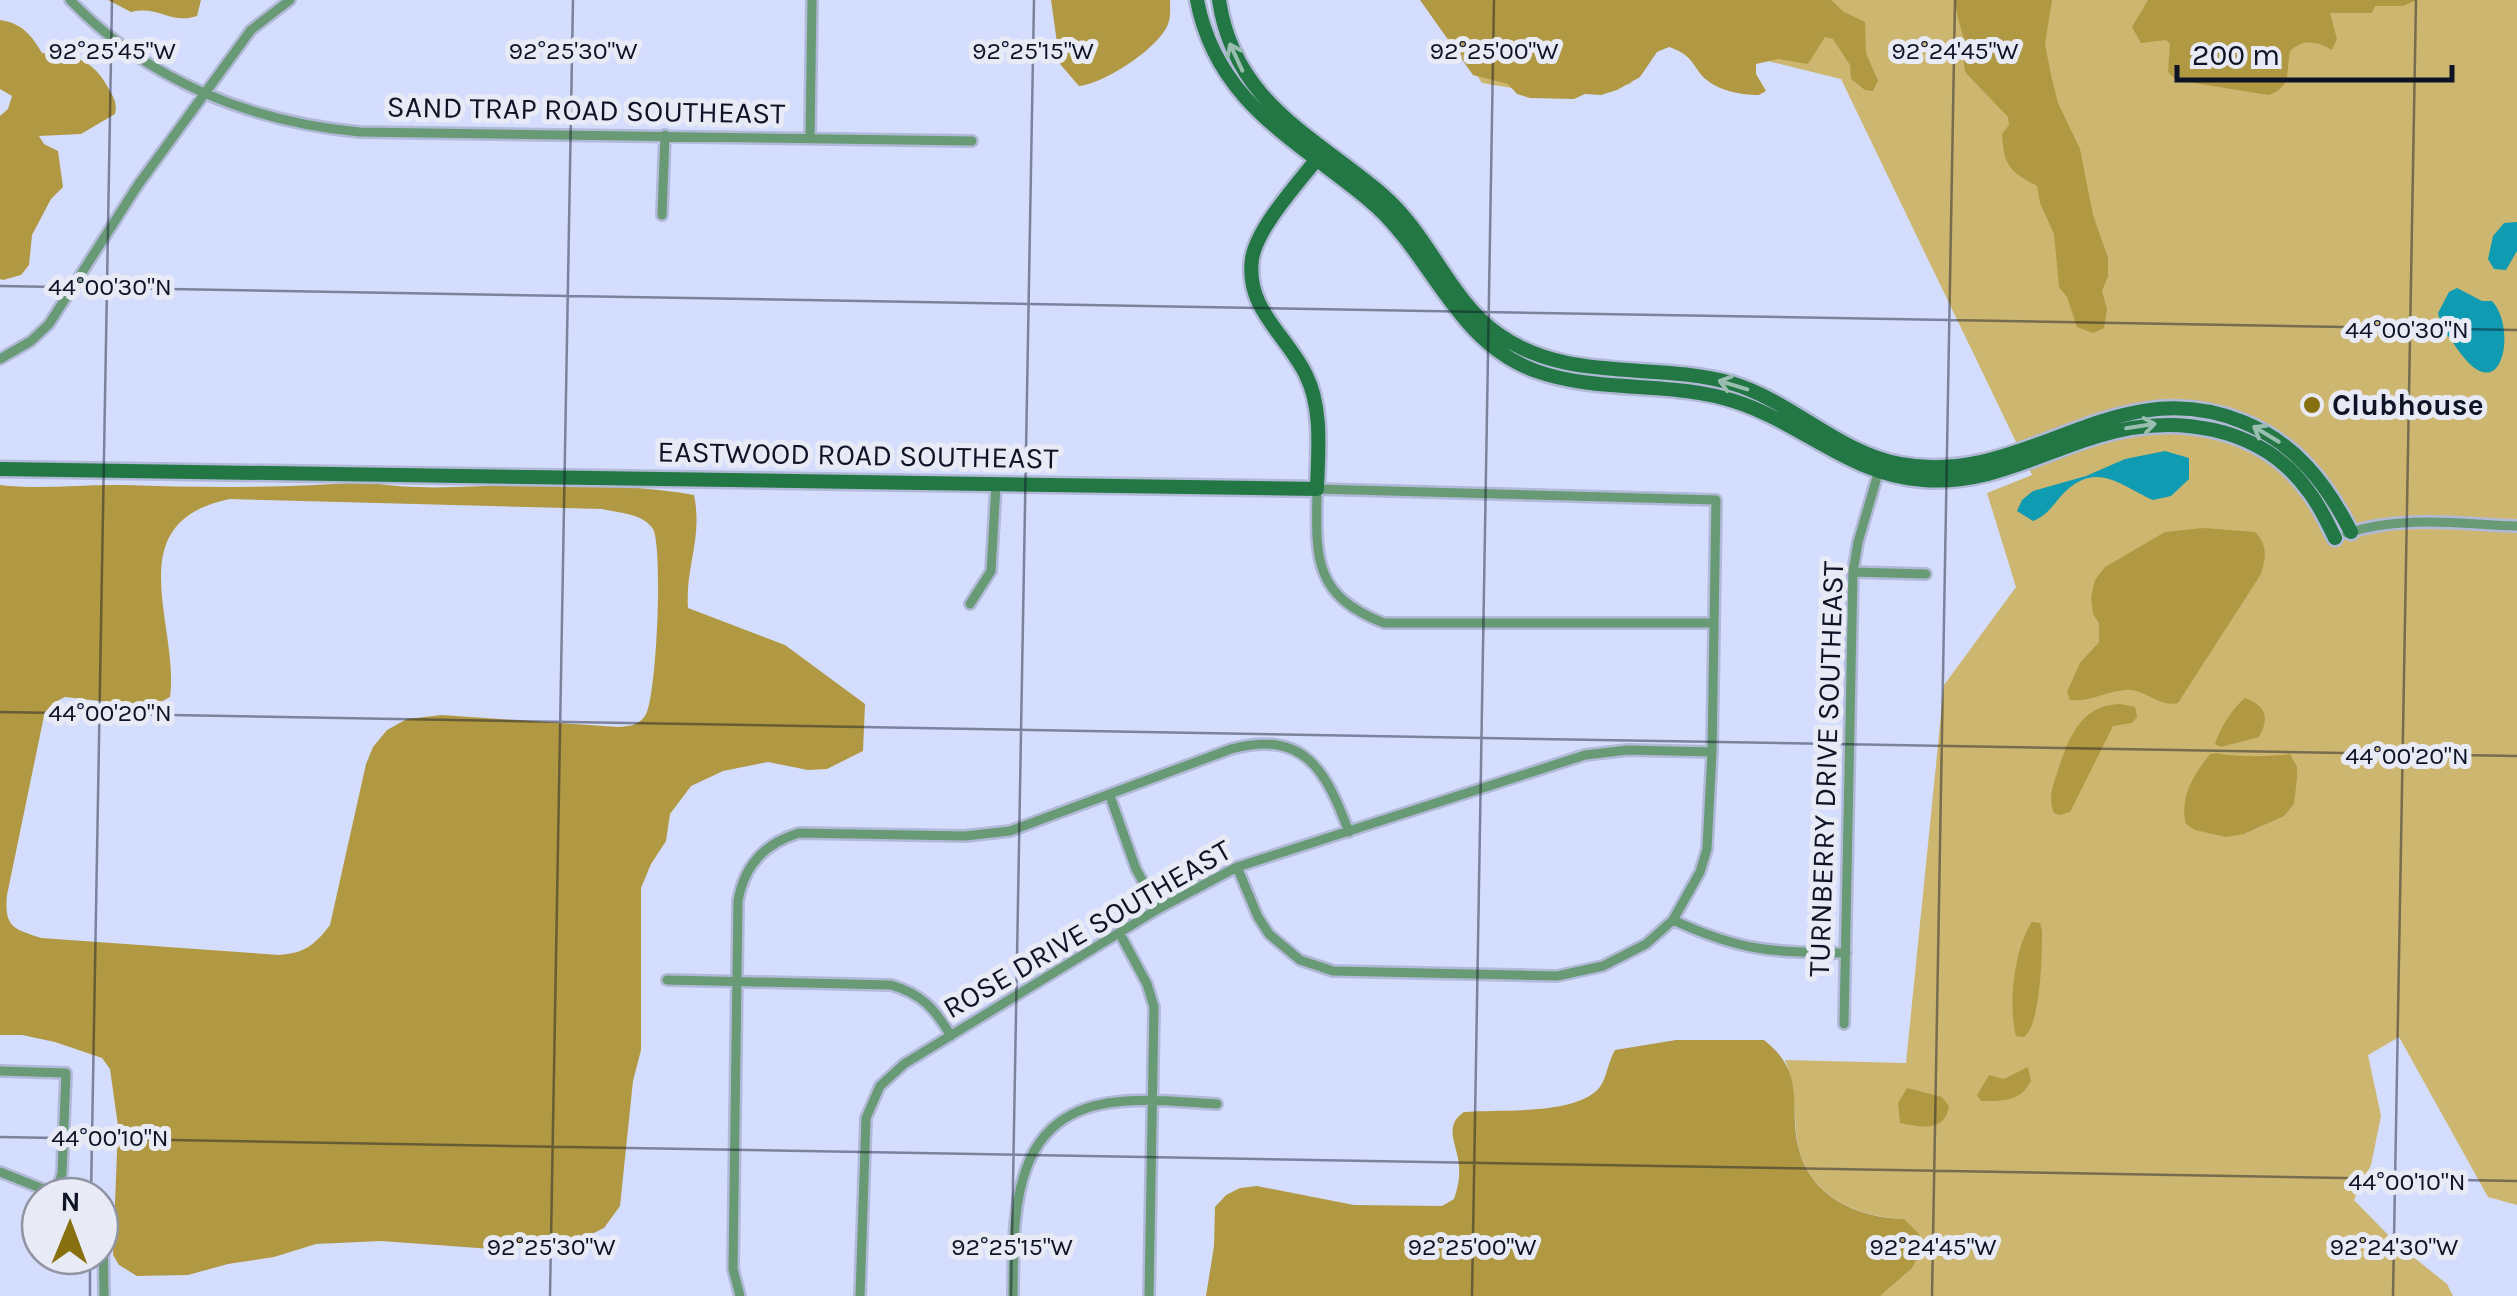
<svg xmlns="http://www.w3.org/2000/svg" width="2517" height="1296" viewBox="0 0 2517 1296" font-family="Karla,sans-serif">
<rect width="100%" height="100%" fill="#d4ddfe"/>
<!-- green -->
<path fill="#cdb66f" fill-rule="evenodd" d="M 1425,0 L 2517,0 L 2517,1205 L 2488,1197 L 2399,1037 L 2368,1055 L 2381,1116 L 2371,1165 L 2354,1200 L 2397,1244 L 2447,1284 L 2453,1296 L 1880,1296 L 1904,1219 C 1857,1218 1808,1195 1798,1145 C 1793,1115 1797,1089 1785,1060 L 1906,1063 L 1944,685 L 2016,587 L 1987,493 L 2032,475 L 1841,79 L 1666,36 L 1630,84 L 1558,96 L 1482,83 ZM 2274,757 L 2297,767 C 2295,815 2284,815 2244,834 Z"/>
<!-- forest -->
<path fill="#b19843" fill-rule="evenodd" d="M 108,0 L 201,0 L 197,16 C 171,25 159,5 131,12 Z
M 1051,0 L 1170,0 C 1170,7 1171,17 1168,24 C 1159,48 1104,84 1079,86 L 1060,64 Z
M 1420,0 L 1831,0 L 1844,12 L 1865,22 L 1866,53 L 1878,81 L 1873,91 L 1865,90 L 1851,79 L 1850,65 L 1833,39 L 1825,37 L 1808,64 L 1778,59 L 1756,64 L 1756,74 L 1766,91 L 1759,95 C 1739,95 1712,90 1699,72 C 1690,58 1686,53 1669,47 L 1657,52 L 1640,77 L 1617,90 L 1601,95 L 1585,94 L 1574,99 L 1530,98 L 1517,94 L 1508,84 L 1473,75 Z
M 1955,0 L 2052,0 L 2045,44 L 2051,75 L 2058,103 L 2080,149 L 2093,215 L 2108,258 L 2108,276 L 2102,291 L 2107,309 L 2104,328 L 2093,333 L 2077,327 L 2067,297 L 2059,287 L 2054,234 L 2040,203 L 2037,186 C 2009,171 2004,166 2002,134 L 2009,125 L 2008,117 L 1966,73 C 1961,61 1967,52 1964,41 C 1961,26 1956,15 1955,0 Z
M 2148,0 L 2417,0 L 2403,6 L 2375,6 L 2372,13 L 2330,13 L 2337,39 L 2332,50 C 2316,41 2304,39 2290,51 C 2286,72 2292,88 2268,95 L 2176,80 L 2168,72 L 2170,44 L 2166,40 L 2141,43 L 2132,27 Z
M 0,20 C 21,23 31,34 42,53 C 76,56 93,58 110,91 C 115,100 117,104 115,114 L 81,134 L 39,136 L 44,144 L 58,151 L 63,187 L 51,199 L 32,235 L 29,265 L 21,275 L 3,280 L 0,279 L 0,116 L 8,109 L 12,96 L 0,89 Z
M 366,482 C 422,492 476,485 533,485 C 586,484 642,486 694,495 C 703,539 685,567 688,608 L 785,645 L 865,704 L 863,751 L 827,769 L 808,770 L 768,762 L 723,771 L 691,786 L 670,814 L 666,841 L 651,864 L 641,888 L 641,1050 L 633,1081 L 620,1206 L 604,1228 L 569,1245 L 555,1247 L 492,1249 L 381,1241 L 316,1244 L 274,1257 L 228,1264 L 188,1275 L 137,1276 L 119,1265 L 113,1255 L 118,1126 L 110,1069 L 102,1058 L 55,1042 L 22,1035 L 0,1035 L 0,485 C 42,490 83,484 124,485 C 205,488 285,488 366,482 ZM 230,499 L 602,509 C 618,513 643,513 653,529 C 663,546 657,700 645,716 C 638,726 629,726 618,727 L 442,715 L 407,719 L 387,730 L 373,747 L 366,764 L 330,925 C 314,946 304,953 279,955 L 41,938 C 13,929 4,927 7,895 L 44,716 L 53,703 L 65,697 L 151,707 L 170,697 C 180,625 116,522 230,499 Z
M 2203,528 L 2255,532 C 2268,545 2266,558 2261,574 L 2178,703 C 2158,708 2145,688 2125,690 C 2105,692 2090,702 2070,700 L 2067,692 L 2080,663 L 2099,642 L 2099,623 L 2093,614 L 2091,597 L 2095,580 L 2105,567 L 2165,532 Z
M 2245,698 C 2266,706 2270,717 2259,737 L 2221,747 L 2215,744 C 2220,728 2232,709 2245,698 Z
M 2120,704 L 2135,707 L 2137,717 L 2132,723 L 2113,726 L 2070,812 L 2060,815 L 2054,813 C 2047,797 2054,783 2059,767 C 2070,735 2082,705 2120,704 Z
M 2217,753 C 2229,757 2276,757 2290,754 L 2297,767 L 2297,778 L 2294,804 L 2284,816 L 2244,834 L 2226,837 L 2195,830 L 2186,824 C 2179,797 2194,774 2210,754 Z
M 2032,922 L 2040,923 L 2042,931 C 2042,955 2041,1024 2024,1037 L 2016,1036 C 2008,1006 2014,948 2032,922 Z
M 1676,1040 L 1764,1040 C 1806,1073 1789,1103 1798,1146 C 1809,1196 1857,1218 1904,1219 L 1919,1234 L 1923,1246 L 1912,1268 L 1880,1296 L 1206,1296 L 1214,1246 L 1215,1207 L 1226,1195 L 1240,1188 L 1257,1186 L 1354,1205 L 1442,1206 L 1454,1199 C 1458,1188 1460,1177 1459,1165 C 1457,1144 1443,1126 1464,1112 C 1500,1109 1567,1115 1595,1092 C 1607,1083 1607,1063 1615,1050 Z
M 2028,1067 L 2031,1081 C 2020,1102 2003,1101 1981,1101 L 1977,1095 L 1989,1075 L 2004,1079 Z
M 1907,1088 L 1942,1097 L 1949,1106 C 1945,1133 1920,1127 1900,1123 L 1898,1103 Z"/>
<!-- water -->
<path fill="#0f9bb1" d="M 2517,222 L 2517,251 L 2506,270 L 2494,269 L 2488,259 L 2493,236 L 2504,223 Z
M 2457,288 L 2482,301 L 2492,301 C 2517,327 2503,409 2461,354 C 2452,341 2441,329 2438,313 L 2449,292 Z
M 2165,451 L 2189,458 L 2189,479 L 2171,496 L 2153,500 C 2124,488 2099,461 2067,490 C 2054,502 2050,514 2033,521 L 2017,511 L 2022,500 L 2033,491 L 2086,476 L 2125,459 Z"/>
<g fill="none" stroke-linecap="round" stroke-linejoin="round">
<defs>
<path id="street" d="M 70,0 C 147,80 250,122 360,132 L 972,141
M 810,138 L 812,0
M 662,215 L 665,135
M 0,359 L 31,341 L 49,324 L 138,185 L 251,30 L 290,0
M 2347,533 C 2402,515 2460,524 2517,526
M 1853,572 L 1926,574
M 970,604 L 991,571 L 996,485
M 1110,796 L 1136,869 L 1158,909
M 1237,867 L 1258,917 L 1269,934 L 1300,960 L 1333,971 L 1557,976 L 1603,966 L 1646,944 L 1673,920 L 1700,872 L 1707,849 L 1712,752 L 1716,500 L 1317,489 C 1316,557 1312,595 1384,623 L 1714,623
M 1673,920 C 1742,952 1772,952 1846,953
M 1120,934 L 1147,984 L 1154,1007 L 1149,1296
M 667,980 L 891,985 C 922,994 935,1009 951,1036
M 1844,1024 L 1853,572 L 1858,542 L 1880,467
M 0,1071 L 66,1073 L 62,1173 L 56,1194
M 0,1172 L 58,1195
M 100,1217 L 103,1220 L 104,1296
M 740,1296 L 733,1269 L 738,901 C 744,866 765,843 799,833 L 965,836 L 1010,831 L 1231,749 C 1305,729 1326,771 1349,832
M 860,1296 L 866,1118 L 880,1086 L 904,1064 L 1158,909 L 1237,867 L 1585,755 L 1628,750 L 1712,752
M 1013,1296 C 1014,1215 1009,1113 1116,1102 C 1149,1098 1184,1102 1217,1104"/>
<path id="secondary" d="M 1197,0 C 1216,102 1297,140 1369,200 C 1432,252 1453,341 1536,371 C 1600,394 1672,380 1737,402 C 1803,424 1851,475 1923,480 C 1988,485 2038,454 2098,436 C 2172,413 2261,424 2309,492 C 2320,506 2327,522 2335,538
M 1219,0 C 1234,102 1312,135 1383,195 C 1430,236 1449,299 1498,334 C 1568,384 1653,361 1731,383 C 1792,401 1837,452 1900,464 C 2027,488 2113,369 2243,422 C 2295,443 2326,483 2351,532
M 0,469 L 1317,489 C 1318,452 1323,409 1306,375 C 1287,335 1245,309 1252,259 C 1257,226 1303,178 1324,150"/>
</defs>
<!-- street casing -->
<use href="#street" stroke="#b1b9d7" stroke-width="14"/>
<!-- secondary casing -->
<use href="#secondary" stroke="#b1b9d7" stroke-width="19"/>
<!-- street -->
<use href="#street" stroke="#689a76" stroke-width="9"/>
<!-- secondary -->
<use href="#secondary" stroke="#274" stroke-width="14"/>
</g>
<!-- one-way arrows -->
<defs><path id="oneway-shaft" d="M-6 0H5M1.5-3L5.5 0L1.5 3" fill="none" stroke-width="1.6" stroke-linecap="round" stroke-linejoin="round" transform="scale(2.5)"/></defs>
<g stroke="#99bdaf">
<use href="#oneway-shaft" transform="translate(1236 57) rotate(-115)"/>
<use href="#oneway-shaft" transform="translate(1733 385) rotate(-163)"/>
<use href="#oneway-shaft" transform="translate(2141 426) rotate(-9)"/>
<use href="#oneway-shaft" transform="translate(2266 434) rotate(-149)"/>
</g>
<!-- ticks -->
<path fill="none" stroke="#0f1326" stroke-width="2.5" stroke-opacity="0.45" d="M 0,286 L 2517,330M 0,712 L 2517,756M 0,1137 L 2517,1181M 91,1196 L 112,0M 90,1296 L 90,1256M 550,1296 L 573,0M 1011,1296 L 1034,0M 1472,1296 L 1494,0M 1932,1296 L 1955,0M 2393,1296 L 2416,0"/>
<!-- markers -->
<circle fill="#887011" stroke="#e8ebf6" stroke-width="4" cx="2312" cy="405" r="10"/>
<g text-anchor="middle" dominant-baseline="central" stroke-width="10" stroke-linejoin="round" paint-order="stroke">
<!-- street labels -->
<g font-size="30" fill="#0f1326" stroke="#e8ebf6">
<text transform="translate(586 110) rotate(1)">SAND TRAP ROAD SOUTHEAST</text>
<text transform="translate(858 455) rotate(1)">EASTWOOD ROAD SOUTHEAST</text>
<text transform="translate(1826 769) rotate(-88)">TURNBERRY DRIVE SOUTHEAST</text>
<text transform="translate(1087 929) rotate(-30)">ROSE DRIVE SOUTHEAST</text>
</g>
<!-- poi labels -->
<g font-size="30" font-weight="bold" fill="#0f1326" stroke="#e8ebf6" text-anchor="start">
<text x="2332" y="405">Clubhouse</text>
</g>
</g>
<g font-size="25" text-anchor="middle" fill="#0f1326" stroke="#e8ebf6" stroke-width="10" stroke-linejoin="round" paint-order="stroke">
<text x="112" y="59">92°25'45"W</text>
<text x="573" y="59">92°25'30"W</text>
<text x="1033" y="59">92°25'15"W</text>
<text x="1494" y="59">92°25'00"W</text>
<text x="1955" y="59">92°24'45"W</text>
<text x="110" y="295">44°00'30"N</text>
<text x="2407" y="338">44°00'30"N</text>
<text x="110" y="721">44°00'20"N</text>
<text x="2407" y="764">44°00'20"N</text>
<text x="110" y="1146">44°00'10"N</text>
<text x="2407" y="1190">44°00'10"N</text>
<text x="551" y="1255">92°25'30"W</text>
<text x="1012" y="1255">92°25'15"W</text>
<text x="1472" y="1255">92°25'00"W</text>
<text x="1933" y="1255">92°24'45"W</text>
<text x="2394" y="1255">92°24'30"W</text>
</g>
<!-- north arrow -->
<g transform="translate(70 1226) rotate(1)"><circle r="48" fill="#e8ebf6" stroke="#9195a3" stroke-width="2.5"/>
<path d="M0-8L18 38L0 25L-18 38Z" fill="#887011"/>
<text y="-15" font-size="28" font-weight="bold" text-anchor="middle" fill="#0f1326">N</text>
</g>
<!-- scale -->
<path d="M2177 65v15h275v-15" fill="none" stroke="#0f1326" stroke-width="5"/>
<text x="2192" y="65" font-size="30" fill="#0f1326" stroke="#e8ebf6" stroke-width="8" paint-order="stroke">200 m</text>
</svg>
